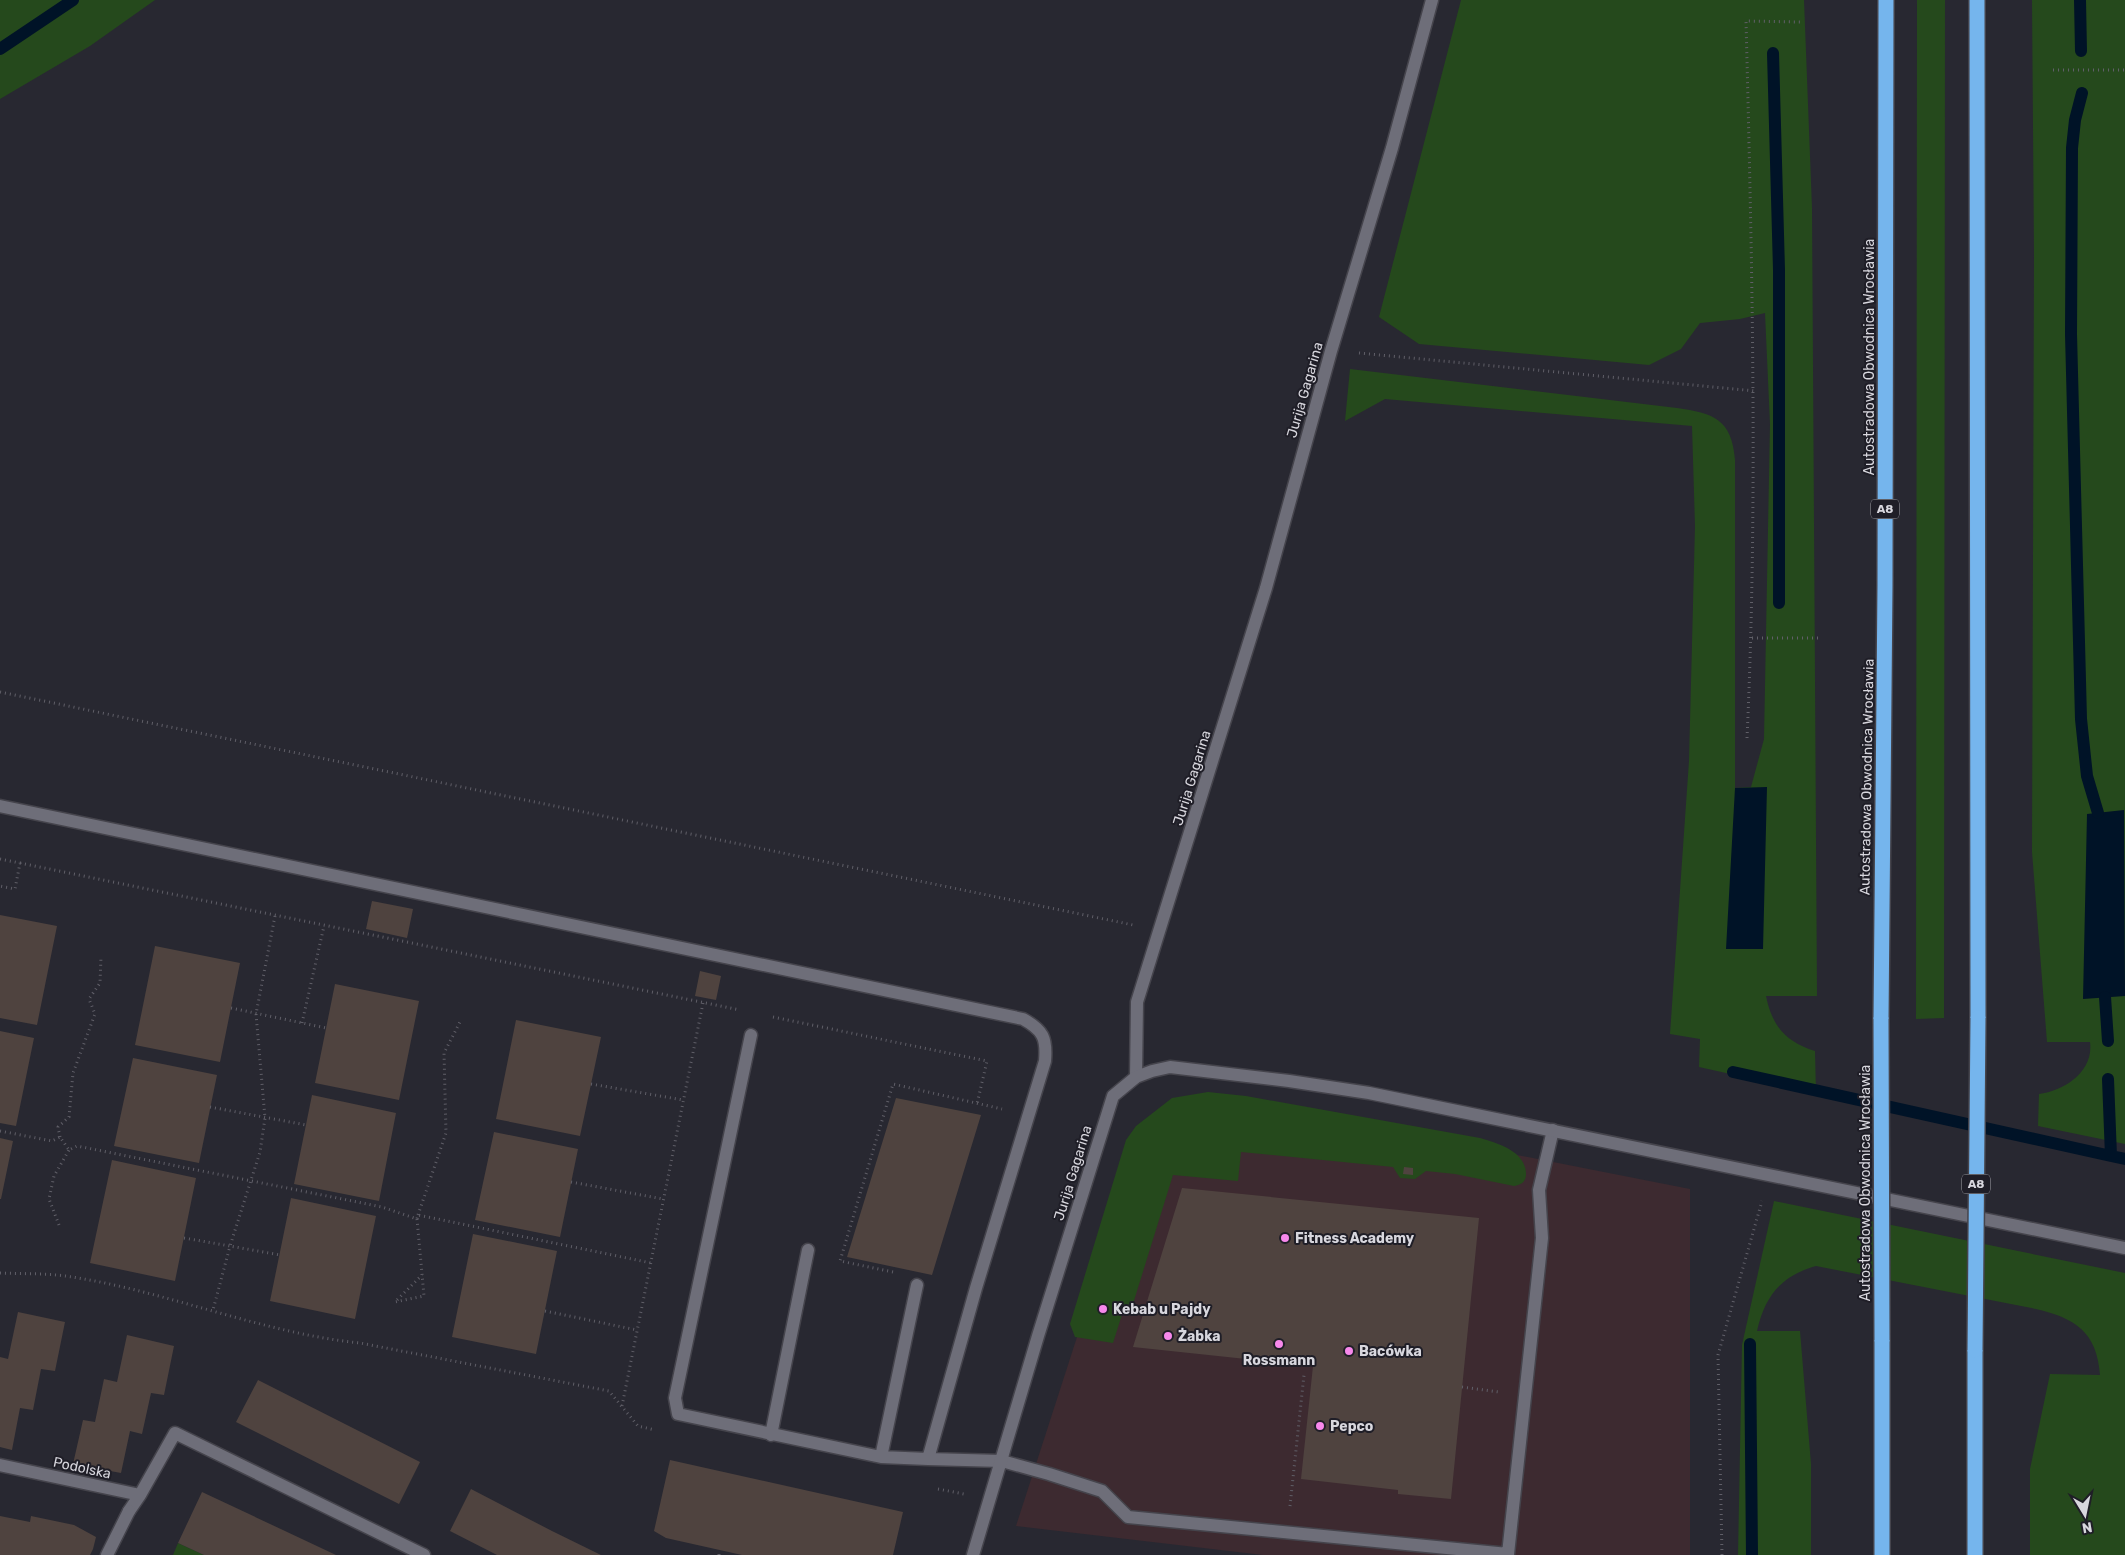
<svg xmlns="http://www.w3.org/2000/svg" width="2125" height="1555" viewBox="0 0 2125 1555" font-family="Rubik,sans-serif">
<rect width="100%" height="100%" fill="#282831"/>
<!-- commercial -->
<path fill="#3d2a30" d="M 1244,1101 L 1690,1189 L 1690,1555 L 1263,1555 L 1016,1526 L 1139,1145 Z"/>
<!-- green -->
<path fill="#25491c" d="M 0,0 L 155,0 L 90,46 L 0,99 Z
M 1461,0 L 1804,0 L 1812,208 L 1817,996 L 1766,996 C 1772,1026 1786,1042 1815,1051 L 1816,1093 L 1699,1067 L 1700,1039 L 1670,1034 L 1689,761 L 1695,526 L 1692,426 L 1385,399 L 1345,421 L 1350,369 L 1677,408 C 1713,413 1732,419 1735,460 L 1735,788 L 1751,787 L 1764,739 L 1770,424 L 1765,313 L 1740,319 L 1700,323 L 1681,349 L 1649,365 L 1419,344 L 1379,317 Z
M 1917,0 L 1945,0 L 1944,1018 L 1916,1019 Z
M 2032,0 L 2125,0 L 2125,1144 L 2038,1126 L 2039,1094 C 2065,1091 2094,1071 2090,1042 L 2047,1042 L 2032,852 L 2034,256 Z
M 1208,1092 L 1246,1096 L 1480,1138 C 1497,1143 1526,1151 1526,1174 C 1526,1182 1521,1185 1514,1186 L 1455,1174 L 1426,1171 L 1415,1179 L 1400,1178 L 1393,1167 L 1241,1152 L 1238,1181 L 1173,1175 L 1132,1307 L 1125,1305 L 1113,1343 L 1075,1337 L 1070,1324 L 1126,1140 L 1136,1126 L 1172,1098 Z
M 1774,1201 L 2125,1273 L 2125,1555 L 2030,1555 L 2030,1469 L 2050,1374 L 2100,1375 C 2097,1332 2075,1318 2036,1309 L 1816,1266 C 1781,1276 1765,1296 1757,1331 L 1800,1331 L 1811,1464 L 1811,1555 L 1738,1555 L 1742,1345 Z
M 178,1543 L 204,1555 L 173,1555 Z"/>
<!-- water -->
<path fill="#001327" d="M 1767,787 L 1763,949 L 1726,949 L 1735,788 Z
M 2124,810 L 2125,996 L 2083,999 L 2087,814 Z"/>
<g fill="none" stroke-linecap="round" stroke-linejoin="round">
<!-- stream -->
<path stroke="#001327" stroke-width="12" d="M 2080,0 L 2081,51
M 0,49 L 73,0
M 1773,53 L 1779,270 L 1779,603
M 2082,93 L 2075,120 L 2072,148 L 2071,334 L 2081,719 L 2087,776 L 2098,813
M 2105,997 L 2108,1041
M 1733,1072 L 2111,1156
M 2108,1079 L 2111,1156 L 2125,1159
M 1750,1344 L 1752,1555"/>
</g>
<!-- building -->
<path fill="#4f433f" d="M 372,901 L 413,909 L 407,938 L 366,929 Z
M 0,915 L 57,926 L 37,1025 L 0,1018 Z
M 155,946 L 240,963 L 220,1062 L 135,1045 Z
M 700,971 L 721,976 L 716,1000 L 695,996 Z
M 335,984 L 419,1001 L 399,1100 L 315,1083 Z
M 516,1020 L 601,1037 L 580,1136 L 496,1119 Z
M 0,1031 L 34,1038 L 16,1126 L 0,1123 Z
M 133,1058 L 217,1075 L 199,1163 L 114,1146 Z
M 312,1095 L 396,1113 L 379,1201 L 294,1184 Z
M 896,1098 L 981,1115 L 932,1275 L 847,1257 Z
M 494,1132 L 578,1149 L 560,1237 L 475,1220 Z
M 0,1138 L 13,1141 L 1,1199 L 0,1199 Z
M 112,1160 L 196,1178 L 175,1281 L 90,1263 Z
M 1404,1167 L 1413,1168 L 1413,1175 L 1403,1174 Z
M 1182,1188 L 1479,1218 L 1451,1499 L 1398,1494 L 1398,1490 L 1301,1479 L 1313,1366 L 1133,1347 Z
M 291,1198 L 376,1216 L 355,1319 L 270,1301 Z
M 473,1234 L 557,1251 L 536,1354 L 452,1337 Z
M 18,1312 L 65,1322 L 55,1371 L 41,1369 L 33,1410 L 20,1408 L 12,1450 L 0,1447 L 0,1357 L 8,1359 Z
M 127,1335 L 174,1346 L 164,1395 L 151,1393 L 142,1434 L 130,1431 L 121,1473 L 73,1464 L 83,1420 L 95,1422 L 104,1379 L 117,1382 Z
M 258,1380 L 420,1462 L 399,1504 L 236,1422 Z
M 670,1460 L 903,1512 L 893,1555 L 742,1555 L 666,1538 L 654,1531 Z
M 471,1489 L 552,1531 L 601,1555 L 497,1555 L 450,1531 Z
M 202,1492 L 285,1531 L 336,1555 L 204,1555 L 178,1543 Z
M 0,1516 L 30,1522 L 31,1516 L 74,1525 L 96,1537 L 93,1549 L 90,1555 L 0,1555 Z"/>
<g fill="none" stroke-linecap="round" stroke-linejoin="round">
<defs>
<path id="lane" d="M 0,806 L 1023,1019 C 1043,1030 1047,1038 1045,1061 L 976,1288 L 928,1459 L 1002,1461 L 1049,1474 L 1102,1491 L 1128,1517 L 1508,1554 L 1542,1238 L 1539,1190 L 1553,1130
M 751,1035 L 675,1398 L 678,1414 L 881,1457 L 928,1459
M 1136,1077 L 1137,1002 L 1266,588 L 1331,351 L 1392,148 L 1432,0
M 771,1435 L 808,1250
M 881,1457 L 917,1285
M 0,1465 L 140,1495 L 129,1511
M 140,1495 L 175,1433 L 424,1555"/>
<path id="street" d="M 107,1555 L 129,1511
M 973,1555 L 1038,1336 L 1113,1096 L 1136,1077 L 1152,1071 L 1170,1067 L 1289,1081 L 1369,1093 L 2125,1248"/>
<path id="highway" d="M 1977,0 L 1978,1018
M 1881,1019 L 1885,585 L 1886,0
M 1882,1555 L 1882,1340
M 1975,1555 L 1975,1350"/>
</defs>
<!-- lane casing -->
<use href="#lane" stroke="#45444c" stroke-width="15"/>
<!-- street casing -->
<use href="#street" stroke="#45444c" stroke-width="15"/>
<!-- highway casing -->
<use href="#highway" stroke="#45444c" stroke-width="18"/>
<!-- path -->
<path stroke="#605f68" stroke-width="3" stroke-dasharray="1 4" stroke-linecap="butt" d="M 2053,70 L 2125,70
M 1359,353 L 1755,391
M 1752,638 L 1820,638
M 0,692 L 1133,925
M 1747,738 C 1758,499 1752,260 1746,21 L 1800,22
M 0,859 L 20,863 L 15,889 L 0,886
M 20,863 L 740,1010
M 275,916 L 256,1014 L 265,1118 L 260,1152 L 230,1246 L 280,1255
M 231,1008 L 326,1028
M 773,1017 L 987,1061 L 977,1104
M 302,1023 L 324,926
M 591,1084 L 683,1100
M 210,1107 L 306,1125
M 0,1131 L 52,1141 L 60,1137 L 69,1150 L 77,1146 L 382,1207 L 417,1219 L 418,1215 L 651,1263
M 60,1137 L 58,1127 L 69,1117 L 73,1073 L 95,1014 L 89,999 L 100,983 L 101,957
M 571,1182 L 663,1199
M 418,1215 L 446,1133 L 444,1053 L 460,1022
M 417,1219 L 424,1296 L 395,1302 L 422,1275
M 59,1225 L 49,1199 L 54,1176 L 69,1150
M 184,1238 L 230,1246 L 213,1310
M 893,1272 L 840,1261 L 893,1084 L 1002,1109
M 0,1273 C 24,1274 49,1273 72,1277 C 169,1292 262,1333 360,1343 L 609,1391 L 638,1426 L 655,1430
M 545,1311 L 637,1330
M 1462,1387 L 1499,1392
M 622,1406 L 703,1003
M 938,1489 L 964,1494
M 1290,1506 L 1304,1375
M 719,1555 L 719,1553
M 1722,1555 L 1718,1355 L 1762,1201"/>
<!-- lane -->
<use href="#lane" stroke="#6e6e79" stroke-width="12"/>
<!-- street -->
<use href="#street" stroke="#6e6e79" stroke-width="12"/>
<!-- highway -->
<use href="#highway" stroke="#75b5ed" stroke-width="15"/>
<defs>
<path id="highway-bridge" d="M 1881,1019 L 1882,1340
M 1975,1350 L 1978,1018"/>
</defs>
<!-- highway-bridge casing -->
<use href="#highway-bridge" stroke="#45444c" stroke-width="18" stroke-linecap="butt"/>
<!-- highway-bridge -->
<use href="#highway-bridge" stroke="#75b5ed" stroke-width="15"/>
</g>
<!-- markers -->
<g fill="#f788eb" stroke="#1f1e27" stroke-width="2">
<circle cx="1285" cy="1238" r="5"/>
<circle cx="1103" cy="1309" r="5"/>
<circle cx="1168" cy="1336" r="5"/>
<circle cx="1279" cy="1344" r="5"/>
<circle cx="1349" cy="1351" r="5"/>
<circle cx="1320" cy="1426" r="5"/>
</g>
<g text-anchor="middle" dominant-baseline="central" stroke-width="4" stroke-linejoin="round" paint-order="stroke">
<!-- shield labels -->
<g fill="#1f1e27" stroke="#a0a0a7" stroke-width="1">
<rect x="1871" y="499.5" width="28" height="19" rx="4"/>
<rect x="1962" y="1174.5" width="28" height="19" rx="4"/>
</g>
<g font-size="12" font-weight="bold" fill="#d8d7de">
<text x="1885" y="509">A8</text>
<text x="1976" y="1184">A8</text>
</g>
<!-- street labels -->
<g font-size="14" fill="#d8d7de" stroke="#1f1e27">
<text transform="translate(1869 357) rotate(-90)">Autostradowa Obwodnica Wrocławia</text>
<text transform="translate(1305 390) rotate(-74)">Jurija Gagarina</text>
<text transform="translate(1867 777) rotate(-89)">Autostradowa Obwodnica Wrocławia</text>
<text transform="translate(1192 778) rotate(-73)">Jurija Gagarina</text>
<text transform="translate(1073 1173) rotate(-73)">Jurija Gagarina</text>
<text transform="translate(1865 1183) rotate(-90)">Autostradowa Obwodnica Wrocławia</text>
<text transform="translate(82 1468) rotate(12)">Podolska</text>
</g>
<!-- poi labels -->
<g font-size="14" font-weight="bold" fill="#d8d7de" stroke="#1f1e27" text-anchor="start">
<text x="1295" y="1238">Fitness Academy</text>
<text x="1113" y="1309">Kebab u Pajdy</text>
<text x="1178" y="1336">Żabka</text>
<text x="1359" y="1351">Bacówka</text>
<text x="1279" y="1360" text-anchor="middle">Rossmann</text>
<text x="1330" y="1426">Pepco</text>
</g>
</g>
<!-- north arrow -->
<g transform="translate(2085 1515) rotate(170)" stroke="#1f1e27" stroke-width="4" paint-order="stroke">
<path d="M0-4L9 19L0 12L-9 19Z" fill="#d8d7de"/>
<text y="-8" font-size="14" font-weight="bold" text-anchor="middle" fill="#d8d7de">N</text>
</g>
</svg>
